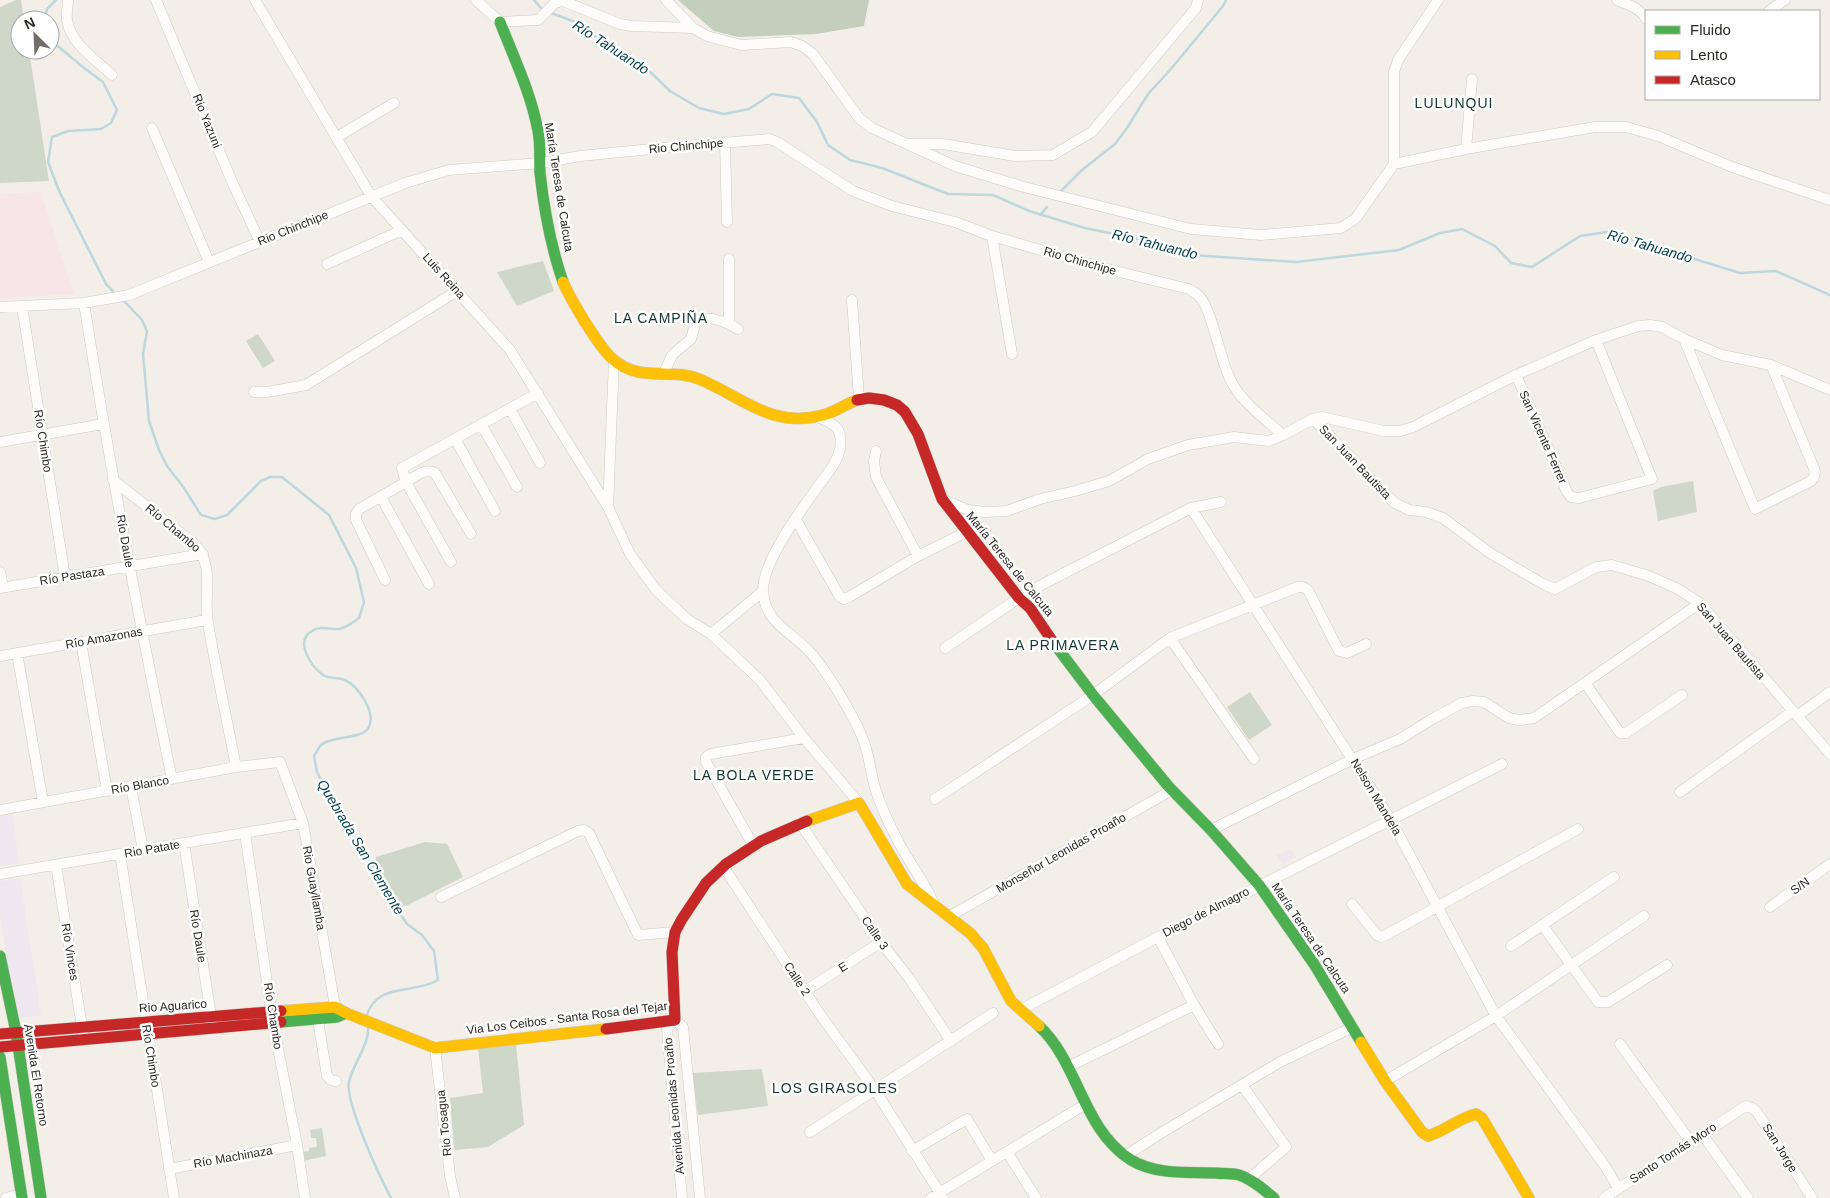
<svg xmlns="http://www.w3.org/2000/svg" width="1830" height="1198" viewBox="0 0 1830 1198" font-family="Arial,sans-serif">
<rect width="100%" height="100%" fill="#f3eee7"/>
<!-- commercial -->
<path fill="#eee7f0" d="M 12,814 L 19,863 L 0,866 L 0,816 Z
M 1291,849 L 1296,857 L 1282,865 L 1276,855 Z
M 20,878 L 41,1015 L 16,1019 L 0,914 L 0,881 Z"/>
<!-- education -->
<path fill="#f6e6e7" d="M 41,192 L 74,294 L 0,298 L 0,194 Z"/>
<!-- green -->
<path fill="#cfd7c9" d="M 16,0 L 21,0 L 24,20 L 20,20 L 20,50 L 29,50 L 49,181 L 0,183 L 0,7 Z
M 543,261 L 554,291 L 517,306 L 497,272 Z
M 258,334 L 275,361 L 263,368 L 246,341 Z
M 1693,481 L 1697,512 L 1658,521 L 1653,491 L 1661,487 Z
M 1250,692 L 1272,725 L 1249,740 L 1227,707 Z
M 425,842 L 447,844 L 463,877 L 406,906 L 400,905 L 376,864 L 376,857 Z
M 516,1044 L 524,1125 L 488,1147 L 454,1150 L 450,1098 L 483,1093 L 478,1049 Z
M 762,1069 L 768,1106 L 698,1115 L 692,1073 Z
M 322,1128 L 326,1156 L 303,1161 L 301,1152 L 309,1151 L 309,1148 L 317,1147 L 316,1138 L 311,1138 L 310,1130 Z"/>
<!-- forest -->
<path fill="#c3cebc" d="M 678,0 L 869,0 L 864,26 L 816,34 L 738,37 L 714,31 Z"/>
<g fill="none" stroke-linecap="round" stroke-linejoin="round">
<!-- stream -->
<path stroke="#bdd7df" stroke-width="2.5" d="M 534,0 L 541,8
M 551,13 L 578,23 L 616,52 L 645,67 L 670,91 L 699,108 L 724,114 L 749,109 L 772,94 L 799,98 L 817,122 L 828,145 L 850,160 L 882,168 L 948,194 L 993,195 L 1029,211 L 1085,228 L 1139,239 L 1192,255 L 1296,262 L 1399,250 L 1440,233 L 1462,229 L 1495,246 L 1511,263 L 1532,267 L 1580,236 L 1607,232 L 1740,273 L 1776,271 L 1830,295
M 45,20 L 47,9 L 56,0
M 50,36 L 54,43 L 84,68 L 103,82 L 117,110 L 111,123 L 101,129 L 68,131 L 52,137 L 48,162 L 60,193 L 106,284 L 113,291
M 1060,192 L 1082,170 L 1115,144 L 1127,128 L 1148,94 L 1171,69 L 1223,6 L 1226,0
M 1040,215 L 1047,207
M 124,301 L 142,320 L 147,331 L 143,354 L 149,421 L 159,450 L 167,466 L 184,488 L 201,515 L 215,519 L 227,515 L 261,481 L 270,477 L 282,477 L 329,515 L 356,568 L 364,602 L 359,618 C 353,622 346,628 339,629 C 330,630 321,625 312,631 C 294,641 311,666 323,675 C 329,679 338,677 345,680 C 358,686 376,712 369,727 C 363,740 331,735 320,746 C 318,749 316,753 314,756 L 317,772 L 327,792 L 341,813 L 356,842 L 372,865 L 395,906 L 407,924 L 422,935 L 434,951 L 438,980 C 413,995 377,981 366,1017
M 368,1027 C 370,1043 353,1064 349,1082 C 345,1103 380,1177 391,1198"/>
<defs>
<path id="street" d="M 68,0 C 68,7 66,13 67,20 C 70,43 97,61 112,75
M 156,0 L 233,184 L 260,242
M 255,0 L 371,196 L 510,350 L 608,507 L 630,554 L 656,590 L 687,619 L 711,634 L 760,680 L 804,738 L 859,803
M 476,0 L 500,22 L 538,20 L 555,3 L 563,1 L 620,24 L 632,26 L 693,28
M 666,0 L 693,28 L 707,36 L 741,45 L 791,42 L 802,46 L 813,54 L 859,118 L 872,128 L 907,144 L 943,144 L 1015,156 L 1053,155 L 1092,132 L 1196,8 L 1198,0
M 1617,0 C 1628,4 1641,9 1646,19
M 1769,11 L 1785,0
M 152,128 L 209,262
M 337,137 L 394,103
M 725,142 L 727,222
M 907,144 L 955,166 L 1024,187 L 1191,229 L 1261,235 L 1341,228 L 1349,223 L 1356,218 L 1394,164 L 1466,149 L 1595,127 L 1626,127 L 1658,136 L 1732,167 L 1830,200
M 1466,149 L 1472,79
M 1394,164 L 1394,72 L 1398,60 L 1438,0
M 992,236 L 1012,354
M 327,264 L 402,230
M 852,300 L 859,399
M 84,303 C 109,462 139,621 172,779
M 22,306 L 65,577
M 0,307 L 84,303 L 129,295 L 405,183 L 449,170 L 541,163 L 580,156 L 662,148 L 770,139 L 777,142 L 853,191 L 892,206 L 955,222 L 992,236 L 1103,268 L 1189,289 C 1192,291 1196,293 1199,296 C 1212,309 1220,359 1230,379 C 1240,401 1265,419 1283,435
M 729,324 L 729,259
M 1684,339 L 1755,509 L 1811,481 L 1814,477 L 1815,471 L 1771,365
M 664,373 L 672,355 L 691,339 L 696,321 C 709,314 726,322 738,329
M 1516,375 L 1567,492 L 1571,497 L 1579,498 L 1652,479 L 1596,340
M 254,392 L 267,392 L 306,385 L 457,291
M 510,409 L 540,463
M 817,417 C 835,423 843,429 840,449 C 837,464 825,476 817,488 C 800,511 762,563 763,591 C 765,622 788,630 807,649 C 814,656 820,664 826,673 C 840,694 855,718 864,742 C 870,759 871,777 877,794 C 882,808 888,822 895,835 C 906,859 924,880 934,904
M 1313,419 L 1342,448 L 1380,489 L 1395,503 L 1409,510 L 1426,512 L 1443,518 L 1490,553 L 1545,585 L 1555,589 L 1596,567 L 1612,565 L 1649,576 L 1678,589 L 1700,603 L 1830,754
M 481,424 L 517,487
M 455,439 L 495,511
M 0,442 L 103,424
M 876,451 L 874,461 L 876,477 L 918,556
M 113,480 L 196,545 C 215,569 203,595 208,623 C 216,671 227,719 236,767
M 381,497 L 429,584
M 944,500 L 968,510 L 985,512 L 1007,511 L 1040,499 L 1075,491 L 1109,481 L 1148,459 L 1188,445 L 1234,437 L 1269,441 L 1283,435 L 1313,419 L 1322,417 L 1384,431 L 1400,431 L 1413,427 L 1516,375 L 1596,340 L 1638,326 L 1650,325 L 1662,327 L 1684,339 L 1722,355 L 1771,365 L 1830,390
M 608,507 L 614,360
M 1191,508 L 1391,820 L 1496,1016 L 1605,1166 L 1618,1188
M 796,520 L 840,597 L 844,599 L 849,597 L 918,556 L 966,532
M 451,562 L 406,482 C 415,477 426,467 435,473 L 471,534
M 0,572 L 3,587
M 385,580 L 356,520 L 356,514 L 359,509 L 406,482 L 402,468 L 538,393
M 0,588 L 203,554
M 711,634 L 763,591
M 1170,638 L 1254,759
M 81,642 L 107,791
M 945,648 L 1019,598 L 1045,583 L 1191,508 L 1221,502
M 17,653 L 43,802
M 0,656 L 207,620
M 1585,683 L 1620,733 L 1626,733 L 1682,695
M 1797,716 L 1830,692
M 131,787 L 143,850
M 1680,792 L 1793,711
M 935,799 L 1093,695 L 1170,638 L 1298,587 L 1303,587 L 1308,590 L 1339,651 L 1347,653 L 1366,644
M 0,810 L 236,767 L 280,762 L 303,823 L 336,1012
M 800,823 L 881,942 L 909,978 L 951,1041
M 1211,830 L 1353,759 L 1400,739 L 1434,718 L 1462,703 L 1473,701 L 1484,702 L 1509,718 L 1520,720 L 1534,718 L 1700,603
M 245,833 L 273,1023 L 297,1145 L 305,1198
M 184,843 L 212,1022
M 753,845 L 706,762 L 706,757 L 711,754 L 804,738
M 120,854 L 174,1198
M 56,865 L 83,1033
M 723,866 L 819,1013 L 875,1090 L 943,1198
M 0,874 L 303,823
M 441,897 L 578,831 L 584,830 L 589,833 L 638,935 L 675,932
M 1352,904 L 1377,935 L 1381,937 L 1386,935 L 1578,829
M 1770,907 L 1830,864
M 950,916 L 1172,790
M 1543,926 L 1598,1002 L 1608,1002 L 1667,965
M 1158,937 L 1194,1005 L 1218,1044
M 1511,946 L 1614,877
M 805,991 L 881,942
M 1020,1010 L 1158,937 L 1502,764
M 317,1014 L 327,1076 L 331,1080 L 336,1081
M 1620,1044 L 1690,1141
M 435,1048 L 450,1176 L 455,1198
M 1068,1067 L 1194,1005
M 1385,1081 L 1496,1016 L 1644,916
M 1242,1085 L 1286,1147 L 1249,1179
M 810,1132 L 993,1013
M 1702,1134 L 1748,1198
M 912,1151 L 967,1119 L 992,1161
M 1007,1152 L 1036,1198
M 1125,1156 L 1161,1133 L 1280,1062 L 1353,1027
M 169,1169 L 297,1145
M 6,1198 L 21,1194
M 682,1198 L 667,1029 L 675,1020 L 683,1027 L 700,1198
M 931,1198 L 1084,1105
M 1604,1198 L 1746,1106 L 1752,1108 L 1757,1112 L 1812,1198"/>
<path id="fast" d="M 500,22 C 514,58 531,93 538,131 C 541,145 539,159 540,173 C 544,209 551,247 563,282
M 1053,642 L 1093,695 L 1169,787 L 1211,830 L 1259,885 L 1314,964 L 1361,1042
M 0,956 L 16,1032 L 41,1198
M 281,1022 L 337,1017 L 346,1013
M 1039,1026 C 1079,1063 1082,1129 1131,1160 C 1156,1175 1188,1172 1216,1173 C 1223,1174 1232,1173 1239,1175 C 1252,1179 1264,1190 1274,1198
M 0,1057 L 22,1198"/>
<path id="slow" d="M 563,282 C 569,296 577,309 585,322 C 599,343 611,367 639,372 C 659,376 680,371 699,379 C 743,397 771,429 823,415 C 836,412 845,404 857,400
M 807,821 L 859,803 L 907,884 L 970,933 L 983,948 L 1011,1001 L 1039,1026
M 281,1011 L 335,1007 L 346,1013 L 435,1048 L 606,1029
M 1361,1042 L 1385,1081 L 1422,1132 L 1428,1136 C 1445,1131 1459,1118 1476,1114 L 1482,1118 L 1529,1198"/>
<path id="jam" d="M 857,400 L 869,398 L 884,400 L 897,405 L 905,412 L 918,434 L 942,499 L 1019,598 L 1030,608 L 1053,642
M 606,1029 L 675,1020 L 672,952 L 675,932 L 682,919 L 706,883 L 726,864 L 761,841 L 807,821
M 0,1034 L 281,1011
M 0,1047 L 281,1022"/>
</defs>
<!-- street casing -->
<use href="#street" stroke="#cecac5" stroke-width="11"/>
<!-- fast casing -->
<use href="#fast" stroke="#cecac5" stroke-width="12"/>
<!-- slow casing -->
<use href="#slow" stroke="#cecac5" stroke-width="12"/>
<!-- jam casing -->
<use href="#jam" stroke="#cecac5" stroke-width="12"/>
<!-- street -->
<use href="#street" stroke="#fdfcfb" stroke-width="10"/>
<!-- fast -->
<use href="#fast" stroke="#4caf50" stroke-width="11"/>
<!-- slow -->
<use href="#slow" stroke="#ffc107" stroke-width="11"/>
<!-- jam -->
<use href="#jam" stroke="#c62828" stroke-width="11"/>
</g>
<g text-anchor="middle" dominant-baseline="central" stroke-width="5" stroke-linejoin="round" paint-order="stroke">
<!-- street labels -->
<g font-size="12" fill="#2d2924" stroke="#fefefe">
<text transform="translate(207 121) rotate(68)">Rio Yazuni</text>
<text transform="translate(686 146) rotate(-5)">Rio Chinchipe</text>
<text transform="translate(559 187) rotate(81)">María Teresa de Calcuta</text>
<text transform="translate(293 228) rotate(-22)">Rio Chinchipe</text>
<text transform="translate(1080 261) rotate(16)">Rio Chinchipe</text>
<text transform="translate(444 276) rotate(48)">Luis Reina</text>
<text transform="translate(1543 437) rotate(66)">San Vicente Ferrer</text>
<text transform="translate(43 441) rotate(81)">Río Chimbo</text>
<text transform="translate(1355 462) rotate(46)">San Juan Bautista</text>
<text transform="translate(173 528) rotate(40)">Río Chambo</text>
<text transform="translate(125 541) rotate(80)">Río Daule</text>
<text transform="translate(1010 564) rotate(51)">María Teresa de Calcuta</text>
<text transform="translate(72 576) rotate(-9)">Río Pastaza</text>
<text transform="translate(104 638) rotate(-10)">Río Amazonas</text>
<text transform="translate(1731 641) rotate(49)">San Juan Bautista</text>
<text transform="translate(140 785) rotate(-10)">Río Blanco</text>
<text transform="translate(1376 797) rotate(59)">Nelson Mandela</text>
<text transform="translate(152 849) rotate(-10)">Rio Patate</text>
<text transform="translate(1061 853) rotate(-30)">Monseñor Leonidas Proaño</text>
<text transform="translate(1800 886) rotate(-36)">S/N</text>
<text transform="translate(314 888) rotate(80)">Rio Guayllamba</text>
<text transform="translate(1206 912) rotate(-27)">Diego de Almagro</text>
<text transform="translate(875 933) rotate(55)">Calle 3</text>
<text transform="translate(198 936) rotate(81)">Río Daule</text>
<text transform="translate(1311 938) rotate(56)">María Teresa de Calcuta</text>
<text transform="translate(70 952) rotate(81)">Río Vinces</text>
<text transform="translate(843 967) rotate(-33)">E</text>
<text transform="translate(797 979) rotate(57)">Calle 2</text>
<text transform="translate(173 1006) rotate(-4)">Rio Aguarico</text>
<text transform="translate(273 1016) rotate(81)">Río Chambo</text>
<text transform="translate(567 1018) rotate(-7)">Via Los Ceibos - Santa Rosa del Tejar</text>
<text transform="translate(151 1056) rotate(81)">Río Chimbo</text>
<text transform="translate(36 1075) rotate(81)">Avenida El Retorno</text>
<text transform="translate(674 1106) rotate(-95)">Avenida Leonidas Proaño</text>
<text transform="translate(444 1123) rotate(-96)">Rio Tosagua</text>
<text transform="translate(1780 1148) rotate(58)">San Jorge</text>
<text transform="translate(1673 1153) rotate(-33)">Santo Tomás Moro</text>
<text transform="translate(233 1157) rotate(-10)">Río Machinaza</text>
</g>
<!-- water labels -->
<g font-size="14" font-style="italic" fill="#064150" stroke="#fefefe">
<text transform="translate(611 47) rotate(33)">Río Tahuando</text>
<text transform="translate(1155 244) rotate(14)">Río Tahuando</text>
<text transform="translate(1650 246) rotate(16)">Río Tahuando</text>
<text transform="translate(361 847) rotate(59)">Quebrada San Clemente</text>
</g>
<!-- neighbourhood labels -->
<g font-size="14" letter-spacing="1" fill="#173731" stroke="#fefefe">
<text x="1454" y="103">LULUNQUI</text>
<text x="661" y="318">LA CAMPIÑA</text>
<text x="1063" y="645">LA PRIMAVERA</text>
<text x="754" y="775">LA BOLA VERDE</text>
<text x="835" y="1088">LOS GIRASOLES</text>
</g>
</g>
<!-- legend -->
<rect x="1645" y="10" width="175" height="90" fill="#fefefe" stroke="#aaa9a7"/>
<rect x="1655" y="26" width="25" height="8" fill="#4caf50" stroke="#aaa9a7"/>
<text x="1690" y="35" font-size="15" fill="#2d2924">Fluido</text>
<rect x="1655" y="51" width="25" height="8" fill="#ffc107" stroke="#aaa9a7"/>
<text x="1690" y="60" font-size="15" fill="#2d2924">Lento</text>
<rect x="1655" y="76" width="25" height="8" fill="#c62828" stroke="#aaa9a7"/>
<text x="1690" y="85" font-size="15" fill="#2d2924">Atasco</text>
<!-- north arrow -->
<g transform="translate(35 35) rotate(336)"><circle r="24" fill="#fefefe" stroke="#aaa9a7"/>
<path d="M0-4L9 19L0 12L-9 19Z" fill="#726e68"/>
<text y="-8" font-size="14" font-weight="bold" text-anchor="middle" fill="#2d2924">N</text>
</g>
</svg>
